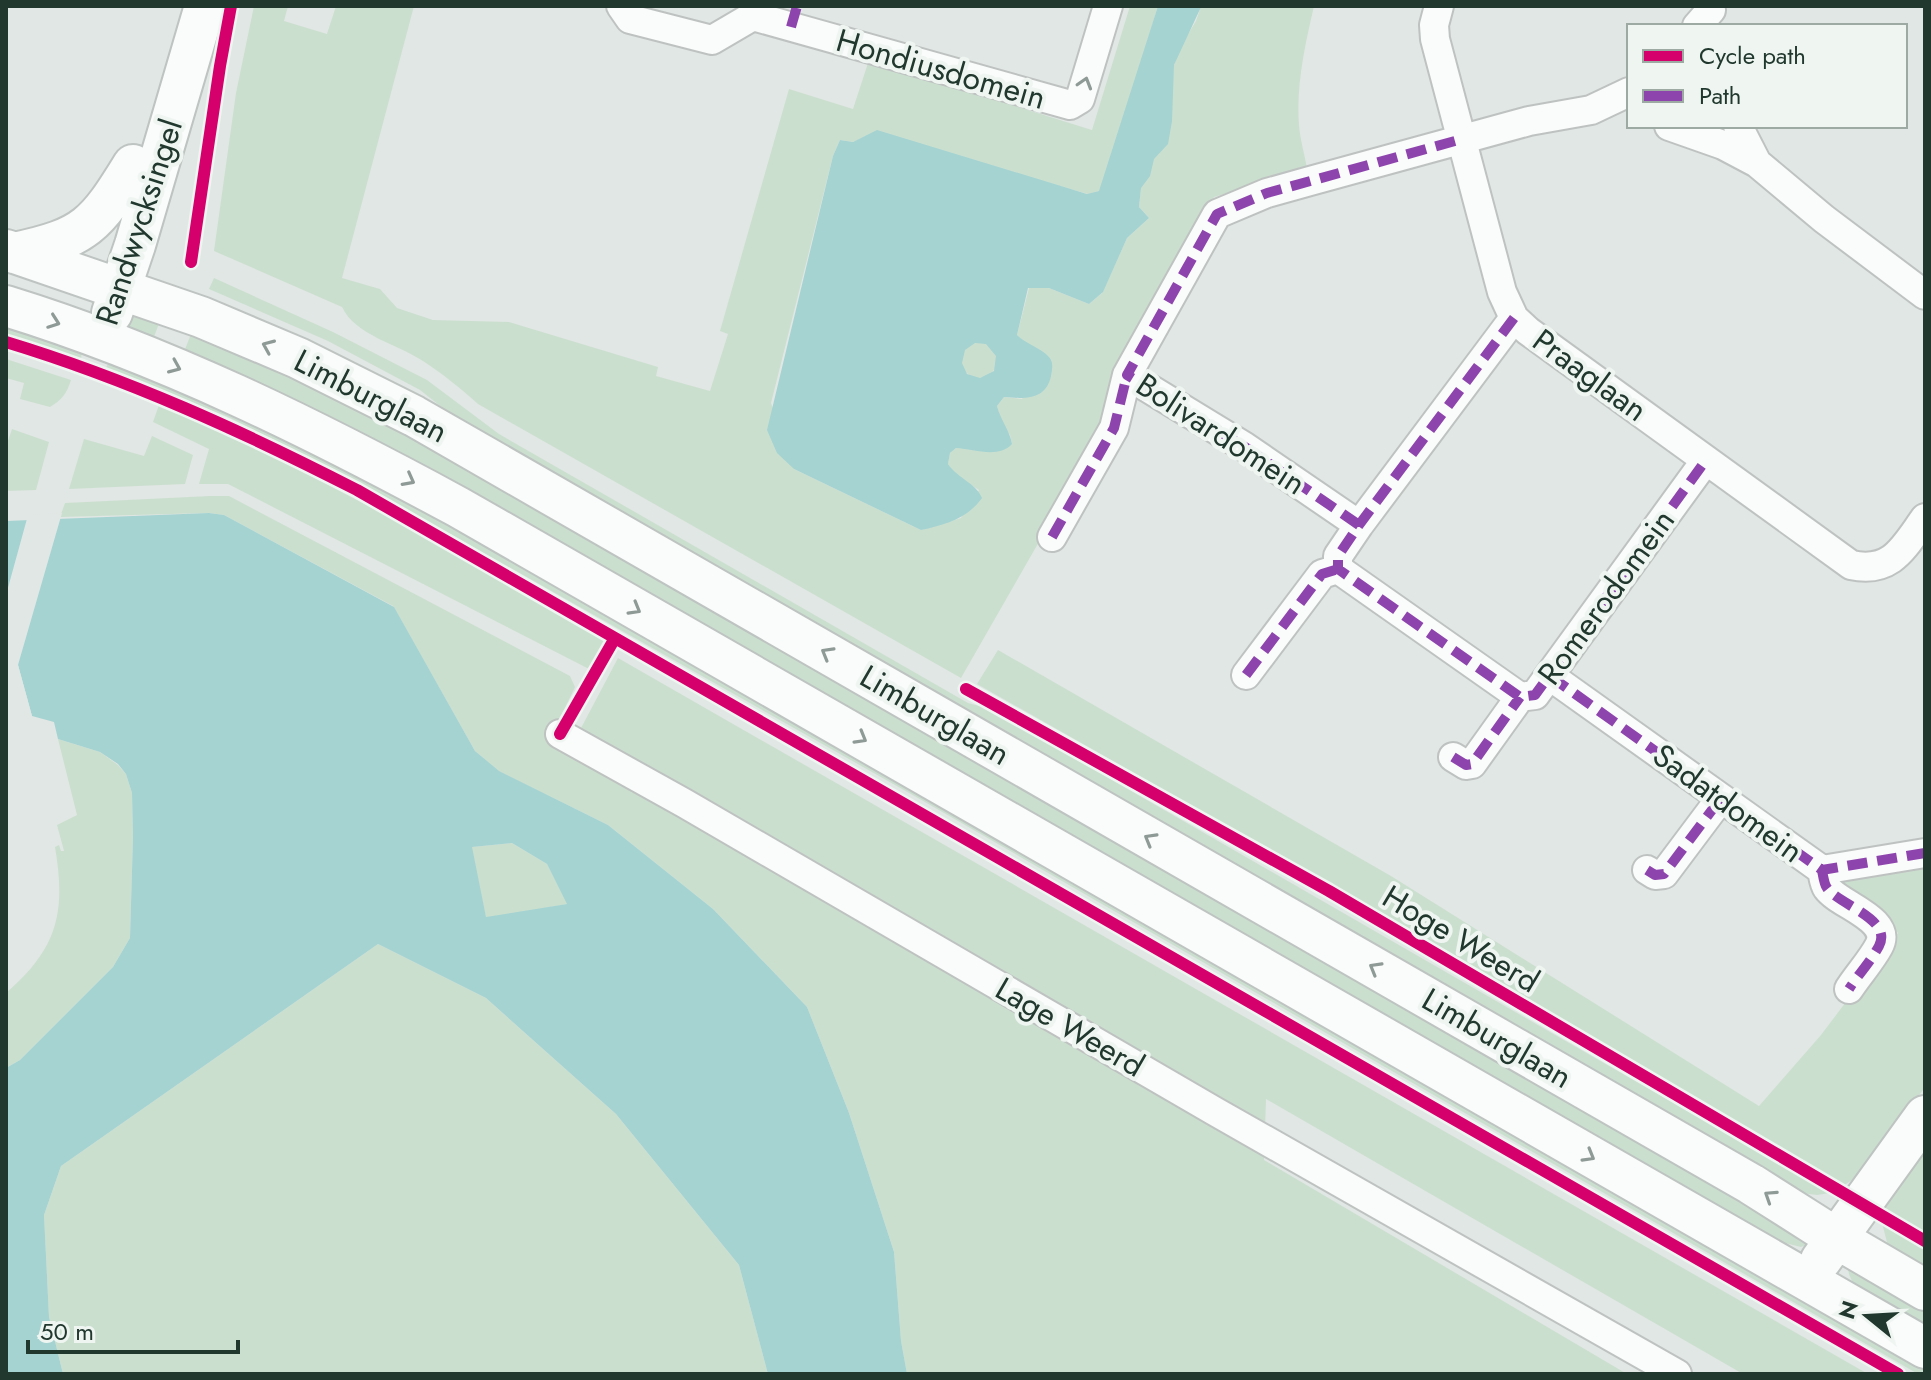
<svg xmlns="http://www.w3.org/2000/svg" width="1931" height="1380" viewBox="0 0 1931 1380" font-family="Jost,sans-serif">
<rect width="100%" height="100%" fill="#e1e7e4"/>
<!-- green -->
<path fill="#cbdfcf" fill-rule="evenodd" d="M 254,6 L 288,6 L 284,21 L 327,34 L 336,6 L 414,6 L 342,278 L 380,289 L 397,308 L 433,320 L 509,322 L 658,367 L 656,376 L 710,391 L 728,334 L 720,331 L 789,89 L 853,109 L 869,60 L 1092,130 L 1130,6 L 1158,6 L 1116,144 L 1172,86 L 1174,65 L 1182,44 L 1196,21 L 1201,6 L 1314,6 C 1305,45 1296,85 1299,125 C 1300,140 1305,155 1307,169 L 1214,197 L 1110,382 L 1103,430 L 961,678 L 478,404 C 460,388 443,374 423,361 C 397,344 355,335 342,307 L 214,251 L 236,93 ZM 871,134 L 1088,194 L 1099,191 L 1141,188 L 1139,207 L 1149,218 L 1127,238 L 1102,293 L 1089,304 L 1049,288 L 1029,288 L 1017,335 L 1025,343 L 1049,357 L 1022,399 L 1004,397 L 997,406 L 1002,424 L 1010,435 L 1012,444 L 956,448 L 950,453 L 948,464 L 955,475 L 979,490 L 961,518 L 921,530 L 794,469 L 771,403 L 833,156 L 840,140 L 853,142 Z
M 214,278 L 333,332 L 427,380 L 499,434 L 968,703 L 987,708 L 1830,1193 L 1817,1195 L 1801,1193 L 468,428 L 420,390 L 328,341 L 209,289 Z
M 132,312 L 161,318 L 151,345 L 132,338 L 124,325 Z
M 6,315 L 82,351 L 81,359 L 6,335 Z
M 193,329 L 364,406 L 1810,1234 L 1808,1244 L 1801,1247 L 1781,1242 L 182,357 Z
M961 360a18 18 0 1 1 36 0a18 18 0 1 1-36 0Z
M 6,359 L 71,380 C 67,393 62,400 50,407 L 20,399 L 24,383 L 6,378 Z
M 110,361 L 233,400 L 1925,1358 L 1925,1374 L 1918,1374 L 918,798 L 360,483 L 226,416 L 105,369 Z
M 159,405 C 315,470 459,556 604,640 L 604,650 L 591,670 L 228,484 L 199,484 L 209,449 L 153,422 Z
M 12,429 L 49,442 L 36,490 L 6,491 L 6,447 Z
M 152,436 L 193,455 L 185,484 L 69,489 L 84,439 L 144,456 Z
M 210,496 L 229,496 L 570,676 L 575,687 L 562,714 L 580,730 L 618,658 L 1868,1374 L 1743,1374 L 1266,1099 L 1264,1160 L 1627,1374 L 907,1374 L 901,1341 L 894,1252 L 849,1113 L 807,1007 L 713,909 L 608,825 L 498,771 L 475,751 L 393,606 L 224,515 L 209,513 L 60,517 L 65,503 Z
M 998,650 L 1391,876 L 1759,1106 L 1821,1035 L 1898,933 L 1843,887 L 1845,879 L 1925,863 L 1925,1087 L 1864,1172 L 1843,1186 L 1371,907 L 977,684 Z
M 58,739 L 100,752 L 118,765 L 126,774 L 132,793 L 133,837 L 130,938 L 113,967 L 20,1060 L 6,1068 L 6,993 C 58,948 66,912 55,847 L 59,845 L 61,851 L 64,851 L 57,825 L 77,815 Z
M 512,843 L 547,864 L 568,904 L 486,918 L 471,847 Z
M 378,944 L 486,998 L 616,1114 L 739,1265 L 768,1374 L 63,1374 L 49,1317 L 44,1215 L 61,1166 Z
M 1925,1144 L 1925,1235 L 1882,1210 Z
M 1882,1223 L 1925,1247 L 1925,1278 L 1888,1246 Z
M 1848,1262 L 1925,1299 L 1925,1337 C 1902,1321 1843,1294 1848,1262 Z"/>
<!-- water -->
<path fill="#a4d3d2" fill-rule="evenodd" d="M 1158,6 L 1201,7 L 1174,65 L 1172,121 L 1168,144 L 1154,159 L 1150,176 L 1141,188 L 1139,207 L 1149,218 L 1127,238 L 1103,292 L 1089,304 L 1049,288 L 1028,288 L 1017,335 C 1026,344 1041,348 1049,357 C 1054,363 1052,369 1051,376 C 1046,400 1025,399 1004,397 L 997,406 C 1001,421 1010,431 1012,444 C 998,459 974,449 956,448 L 950,453 L 948,464 C 957,478 976,483 982,498 C 968,518 945,525 921,530 L 794,469 L 777,453 L 767,430 L 833,156 L 840,140 L 853,142 L 877,130 L 1087,194 L 1099,191 ZM 975,343 L 986,344 L 996,356 L 994,371 L 980,378 L 967,374 L 962,363 L 965,350 Z
M 209,513 L 224,515 L 394,607 L 475,751 L 499,771 L 608,825 L 713,909 L 807,1007 L 849,1113 L 894,1252 L 901,1341 L 907,1374 L 768,1374 L 739,1265 L 616,1114 L 486,998 L 378,944 L 61,1166 L 44,1215 L 49,1317 L 63,1374 L 6,1374 L 6,1068 L 20,1060 L 113,967 L 130,938 L 133,837 L 132,793 L 126,774 L 118,764 L 100,752 L 58,739 L 54,722 L 32,716 L 18,665 L 6,661 L 6,521 ZM 512,843 L 547,864 L 567,904 L 486,917 L 472,847 Z"/>
<!-- pier -->
<path fill="#e1e7e4" d="M 62,513 L 18,665 L 32,716 L 25,714 L 14,668 L 6,665 L 6,595 L 28,515 Z"/>
<g fill="none" stroke-linecap="round" stroke-linejoin="round">
<defs>
<path id="street" d="M 621,6 L 630,19 L 712,40 L 753,16 L 756,6
M 1439,6 L 1434,25 L 1435,39 L 1502,292 L 1514,318 L 1528,331 L 1851,565 C 1892,574 1904,547 1925,518
M 753,16 L 1070,105 L 1080,99 L 1108,6
M 1697,26 L 1711,10
M 1669,126 L 1723,145 L 1757,163 L 1824,219 L 1925,295
M 1738,126 L 1757,163
M 1514,318 L 1359,525 L 1338,556 L 1338,569 L 1520,697 L 1535,695 L 1706,460
M 1359,525 L 1245,447 L 1127,375 L 1217,214 L 1267,193 L 1310,181 L 1529,121 L 1591,110 L 1629,92
M 1052,537 L 1114,428 L 1127,375
M 1246,675 L 1322,574 L 1338,569
M 1550,676 L 1822,870 L 1925,853
M 560,734 L 684,803 L 1216,1112 L 1677,1374
M 1453,757 L 1466,765 L 1472,764 L 1520,697
M 1647,870 L 1655,875 L 1664,874 L 1721,798
M 1822,870 C 1823,875 1824,884 1827,888 C 1839,905 1893,919 1879,946 C 1871,961 1858,975 1849,989"/>
<path id="secondary" d="M 6,250 L 201,317 L 298,358 L 414,416 L 1751,1184 L 1836,1238 L 1925,1290
M 14,253 C 86,238 96,225 133,165
M 6,306 C 165,355 312,428 458,507 L 1925,1348
M 112,313 L 135,245 L 205,6
M 1821,1260 L 1925,1116"/>
</defs>
<!-- street casing -->
<use href="#street" stroke="#bec3c1" stroke-width="32"/>
<!-- secondary casing -->
<use href="#secondary" stroke="#bec4c1" stroke-width="44"/>
<!-- street -->
<use href="#street" stroke="#fafbfb" stroke-width="28"/>
<!-- secondary -->
<use href="#secondary" stroke="#fafbfb" stroke-width="40"/>
<!-- quiet -->
<path stroke="#8e44ad" stroke-width="10" stroke-dasharray="20 10" stroke-linecap="butt" d="M 791,27 L 797,6
M 1514,318 L 1359,525 L 1338,556 L 1338,569 L 1520,697 L 1535,695 L 1706,460
M 1359,525 L 1245,447 L 1127,375 L 1217,214 L 1267,193 L 1462,139
M 1052,537 L 1114,428 L 1127,375
M 1246,675 L 1322,574 L 1338,569
M 1550,676 L 1822,870 L 1925,853
M 1453,757 L 1466,765 L 1472,764 L 1520,697
M 1647,870 L 1655,875 L 1664,874 L 1721,798
M 1822,870 C 1823,875 1824,884 1827,888 C 1839,905 1893,919 1879,946 C 1871,961 1858,975 1849,989"/>
<defs>
<path id="cycleway" d="M 191,262 L 220,66 L 231,6
M 6,342 C 128,379 244,432 357,490 L 1898,1374
M 966,689 L 1329,891 L 1925,1241
M 560,734 L 615,638"/>
</defs>
<!-- cycleway casing -->
<use href="#cycleway" stroke="#eff6f2" stroke-width="17"/>
<!-- cycleway -->
<use href="#cycleway" stroke="#d6006c" stroke-width="12"/>
</g>
<!-- one-way arrows -->
<defs><path id="oneway-chevron" d="M-2-3.5L2.5 0L-2 3.5" fill="none" stroke-width="1.6" stroke-linecap="round" stroke-linejoin="round" transform="scale(2)"/></defs>
<g stroke="#8e9a95">
<use href="#oneway-chevron" transform="translate(1085 83) rotate(-73)"/>
<use href="#oneway-chevron" transform="translate(54 322) rotate(20)"/>
<use href="#oneway-chevron" transform="translate(268 346) rotate(-157)"/>
<use href="#oneway-chevron" transform="translate(175 367) rotate(23)"/>
<use href="#oneway-chevron" transform="translate(409 480) rotate(28)"/>
<use href="#oneway-chevron" transform="translate(635 609) rotate(30)"/>
<use href="#oneway-chevron" transform="translate(827 653) rotate(-150)"/>
<use href="#oneway-chevron" transform="translate(861 738) rotate(30)"/>
<use href="#oneway-chevron" transform="translate(1150 839) rotate(-150)"/>
<use href="#oneway-chevron" transform="translate(1375 968) rotate(-150)"/>
<use href="#oneway-chevron" transform="translate(1589 1156) rotate(30)"/>
<use href="#oneway-chevron" transform="translate(1770 1196) rotate(-147)"/>
</g>
<g text-anchor="middle" dominant-baseline="central" stroke-width="8" stroke-linejoin="round" paint-order="stroke">
<!-- street labels -->
<g font-size="32" fill="#21382f" stroke="#eff6f2">
<text transform="translate(941 69) rotate(16)">Hondiusdomein</text>
<text transform="translate(139 222) rotate(-72)">Randwycksingel</text>
<text transform="translate(1590 375) rotate(36)">Praaglaan</text>
<text transform="translate(371 396) rotate(27)">Limburglaan</text>
<text transform="translate(1221 434) rotate(33)">Bolivardomein</text>
<text transform="translate(1606 597) rotate(-54)">Romerodomein</text>
<text transform="translate(935 715) rotate(30)">Limburglaan</text>
<text transform="translate(1728 803) rotate(36)">Sadatdomein</text>
<text transform="translate(1461 939) rotate(31)">Hoge Weerd</text>
<text transform="translate(1070 1027) rotate(30)">Lage Weerd</text>
<text transform="translate(1497 1038) rotate(30)">Limburglaan</text>
</g>
</g>
<!-- border -->
<rect width="1931" height="1380" fill="none" stroke="#21382f" stroke-width="16"/>
<!-- legend -->
<rect x="1627" y="24" width="280" height="104" fill="#eff6f2" stroke="#9daaa4" stroke-width="2"/>
<rect x="1643" y="50" width="40" height="12" fill="#d6006c" stroke="#9daaa4" stroke-width="2"/>
<text x="1699" y="64" font-size="24" fill="#21382f">Cycle path</text>
<rect x="1643" y="90" width="40" height="12" fill="#8e44ad" stroke="#9daaa4" stroke-width="2"/>
<text x="1699" y="104" font-size="24" fill="#21382f">Path</text>
<!-- north arrow -->
<g transform="translate(1867 1316) rotate(288)" stroke="#eff6f2" stroke-width="6" paint-order="stroke">
<path d="M0-6L14 30L0 20L-14 30Z" fill="#21382f"/>
<text y="-12" font-size="22" font-weight="bold" text-anchor="middle" fill="#21382f">N</text>
</g>
<!-- scale -->
<path d="M28 1340v12h210v-12" fill="none" stroke="#21382f" stroke-width="4"/>
<text x="40" y="1340" font-size="24" fill="#21382f" stroke="#eff6f2" stroke-width="6" paint-order="stroke">50 m</text>
</svg>
